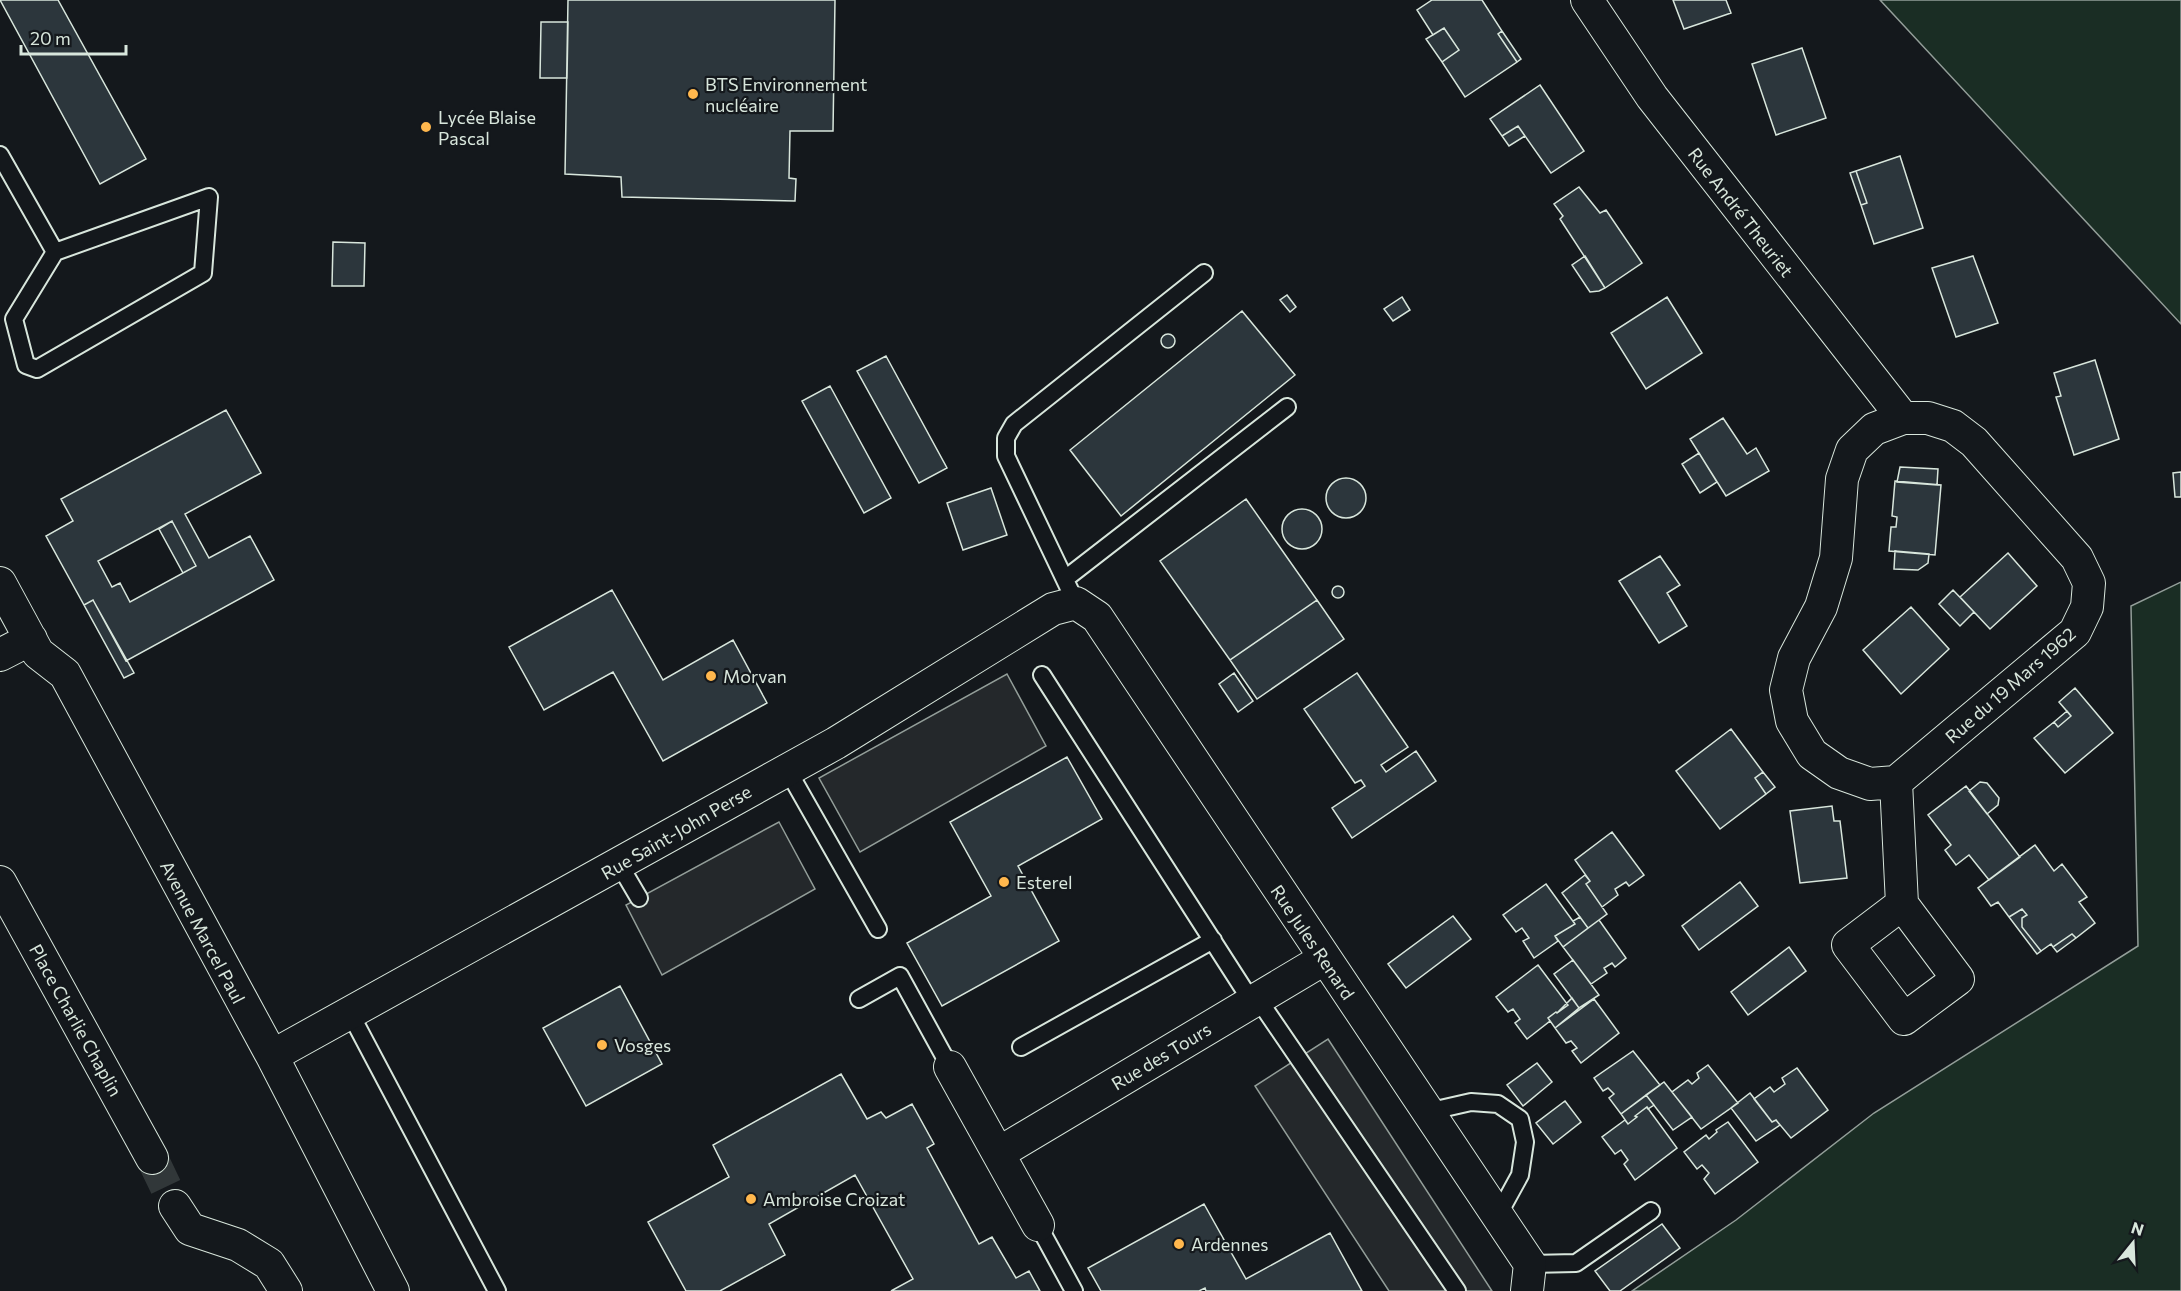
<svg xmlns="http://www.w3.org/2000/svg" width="2181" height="1291" viewBox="0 0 2181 1291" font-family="Commissioner,sans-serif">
<rect width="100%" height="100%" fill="#14181c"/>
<!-- green -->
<path fill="#1a2d24" stroke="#939e99" stroke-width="1.5" d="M 1880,0 L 2181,0 L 2181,324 Z
M 2181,582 L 2181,1291 L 1632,1291 L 1736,1220 L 1874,1113 L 2138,946 L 2131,606 Z"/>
<!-- parking -->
<path fill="#24282b" stroke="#939e99" stroke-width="1.5" d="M 1007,674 L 1046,746 L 860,852 L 819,778 Z
M 779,822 L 815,889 L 662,975 L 626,905 Z
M 1328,1039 L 1492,1291 L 1389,1291 L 1255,1086 Z"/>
<!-- building -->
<path fill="#2c363c" stroke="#d8e6dc" stroke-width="1.5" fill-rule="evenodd" d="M 0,0 L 58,0 L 146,159 L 100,184 Z
M 568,0 L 835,0 L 833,131 L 790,131 L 789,178 L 796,179 L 795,201 L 622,197 L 621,177 L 565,174 Z
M 1432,0 L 1482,0 L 1502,31 L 1498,34 L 1517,62 L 1465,97 L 1442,62 L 1459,50 L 1444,28 L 1433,35 L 1417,10 Z
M 1673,0 L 1726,0 L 1731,13 L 1684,29 Z
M 541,22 L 568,22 L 567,78 L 540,78 Z
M 1444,28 L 1459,50 L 1442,62 L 1426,39 Z
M 1502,31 L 1521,59 L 1517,62 L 1498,34 Z
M 1802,48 L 1826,118 L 1776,135 L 1752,64 Z
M 1540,85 L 1584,151 L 1551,173 L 1518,126 L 1502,136 L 1490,119 Z
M 1518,126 L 1525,136 L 1509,146 L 1502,136 Z
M 1900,156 L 1923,228 L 1874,244 L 1861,205 L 1867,203 L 1856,171 Z
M 1856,171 L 1867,203 L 1861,205 L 1850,173 Z
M 1579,187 L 1600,213 L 1606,210 L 1642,263 L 1605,288 L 1560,219 L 1563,216 L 1554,204 Z
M 333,242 L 365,243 L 364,286 L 332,286 Z
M 1585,256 L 1605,288 L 1599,291 L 1590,292 L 1572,265 Z
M 1973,256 L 1998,323 L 1956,337 L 1932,268 Z
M 1287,295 L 1296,307 L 1290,312 L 1280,300 Z
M 1402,297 L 1410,310 L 1393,321 L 1384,309 Z
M 1667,297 L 1702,353 L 1646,389 L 1611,333 Z
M 1242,311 L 1295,375 L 1121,516 L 1070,450 Z
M1161 341a7 7 0 1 1 14 0a7 7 0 1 1-14 0Z
M 886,356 L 947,468 L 919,483 L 857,371 Z
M 2095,360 L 2119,439 L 2074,455 L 2056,397 L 2061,396 L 2054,373 Z
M 830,386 L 891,498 L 864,513 L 802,401 Z
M 226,410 L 261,473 L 185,514 L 209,558 L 250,536 L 274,580 L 126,661 L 93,600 L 84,605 L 46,536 L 73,521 L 61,499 ZM 172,521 L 196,566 L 130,602 L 120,583 L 112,587 L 98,561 Z
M 1723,418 L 1747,454 L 1756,448 L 1769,471 L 1726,496 L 1690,439 Z
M 1699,453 L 1717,482 L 1700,493 L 1682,464 Z
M 1900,467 L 1938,469 L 1937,485 L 1897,482 Z
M 2181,472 L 2181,497 L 2175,497 L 2173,473 Z
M1326 498a20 20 0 1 1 40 0a20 20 0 1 1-40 0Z
M 1895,481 L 1941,485 L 1935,555 L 1889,551 L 1891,527 L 1896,527 L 1897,517 L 1892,516 Z
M 991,488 L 1007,535 L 963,550 L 947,503 Z
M 1246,499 L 1317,600 L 1230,660 L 1160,561 Z
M1282 529a20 20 0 1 1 40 0a20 20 0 1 1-40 0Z
M 172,521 L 196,566 L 183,573 L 159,529 Z
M 1895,551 L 1929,554 L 1928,563 L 1918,570 L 1894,569 Z
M 2008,553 L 2037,586 L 1990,629 L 1960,597 Z
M 1660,556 L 1680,585 L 1667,593 L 1687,626 L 1659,643 L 1619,581 Z
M1332 592a6 6 0 1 1 12 0a6 6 0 1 1-12 0Z
M 612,590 L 663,680 L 733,640 L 767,703 L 663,761 L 613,672 L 544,710 L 509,647 Z
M 1953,590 L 1974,612 L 1960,626 L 1939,604 Z
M 93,600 L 134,673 L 124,678 L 84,605 Z
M 1317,600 L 1344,639 L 1257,699 L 1230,660 Z
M 1911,607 L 1949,649 L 1901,694 L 1863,650 Z
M 1234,673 L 1253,701 L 1238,712 L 1219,684 Z
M 1357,673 L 1408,747 L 1381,765 L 1386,772 L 1416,751 L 1436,781 L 1352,838 L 1332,808 L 1365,786 L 1361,780 L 1355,783 L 1304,709 Z
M 2075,688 L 2113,733 L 2065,773 L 2034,738 L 2054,722 L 2058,727 L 2071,716 L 2059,702 Z
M 2067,711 L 2071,716 L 2058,727 L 2054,722 Z
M 1731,729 L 1763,772 L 1755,778 L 1766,794 L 1720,829 L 1676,771 Z
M 1067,757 L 1102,819 L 1018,866 L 1059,941 L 942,1006 L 907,943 L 991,896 L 950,822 Z
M 1763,772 L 1775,787 L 1766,794 L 1755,778 Z
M 1980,782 L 1987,783 L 1999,798 L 1998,805 L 1987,814 L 1969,791 Z
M 1966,786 L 2020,857 L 1989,880 L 1969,855 L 1956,865 L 1945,850 L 1951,845 L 1928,815 Z
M 1832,806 L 1834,821 L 1840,821 L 1847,878 L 1800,883 L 1790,811 Z
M 1612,832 L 1644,875 L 1629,886 L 1626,882 L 1615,889 L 1618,895 L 1602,907 L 1586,884 L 1590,881 L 1575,860 Z
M 2035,845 L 2054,871 L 2062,864 L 2087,897 L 2079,902 L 2095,923 L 2076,938 L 2072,934 L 2053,947 L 2051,944 L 2041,951 L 2022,927 L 2022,918 L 2027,915 L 2022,909 L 2009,917 L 1998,902 L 1991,906 L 1978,888 Z
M 1585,875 L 1590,881 L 1586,884 L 1607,914 L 1588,928 L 1562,893 Z
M 1740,882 L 1758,906 L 1699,950 L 1682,926 Z
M 1546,884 L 1575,924 L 1555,936 L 1558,941 L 1534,958 L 1523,941 L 1529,938 L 1522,928 L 1516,932 L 1503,915 Z
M 2022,909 L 2027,915 L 2022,918 L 2022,927 L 2041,951 L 2037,954 L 2009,917 Z
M 1453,916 L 1471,939 L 1406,988 L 1388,964 Z
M 1580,917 L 1588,928 L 1563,947 L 1555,936 L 1575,924 L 1573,921 Z
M 1599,920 L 1626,958 L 1615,967 L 1612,963 L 1604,968 L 1607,973 L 1591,984 L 1563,947 Z
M 2072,934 L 2076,938 L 2057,952 L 2053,947 Z
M 1789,947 L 1806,971 L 1748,1015 L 1731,992 Z
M 1573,960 L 1599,995 L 1579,1008 L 1554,974 Z
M 1538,965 L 1568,1005 L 1557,1013 L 1556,1012 L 1548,1018 L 1550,1021 L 1527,1039 L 1515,1023 L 1520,1019 L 1513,1009 L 1508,1012 L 1496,997 Z
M 620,986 L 662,1064 L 586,1106 L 543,1028 Z
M 1572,998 L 1579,1008 L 1555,1028 L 1548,1018 L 1556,1012 L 1557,1013 Z
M 1594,999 L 1619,1033 L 1581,1063 L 1572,1051 L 1577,1048 L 1571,1041 L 1566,1043 L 1555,1028 Z
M 1633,1051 L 1660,1085 L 1621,1114 L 1609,1098 L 1614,1094 L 1608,1088 L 1603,1091 L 1594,1078 Z
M 1537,1063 L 1552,1082 L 1523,1106 L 1507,1085 Z
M 1708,1065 L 1738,1103 L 1701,1129 L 1672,1092 L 1688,1080 L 1692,1084 L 1699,1078 L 1697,1073 Z
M 1797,1068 L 1828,1110 L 1791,1138 L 1776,1120 L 1772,1122 L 1754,1099 L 1770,1087 L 1774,1092 L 1785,1084 L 1782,1078 Z
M 841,1074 L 867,1119 L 881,1112 L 886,1118 L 912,1104 L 934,1144 L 927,1148 L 979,1244 L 992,1237 L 1016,1278 L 1029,1271 L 1040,1291 L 891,1291 L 913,1279 L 855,1175 L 769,1224 L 785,1255 L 720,1291 L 686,1291 L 648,1222 L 729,1177 L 713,1145 Z
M 1664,1082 L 1692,1117 L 1673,1130 L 1646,1095 Z
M 1750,1093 L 1772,1122 L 1776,1120 L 1780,1125 L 1756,1141 L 1731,1108 Z
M 1646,1095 L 1654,1105 L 1648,1109 L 1647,1107 L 1635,1116 L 1637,1117 L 1628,1124 L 1621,1114 Z
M 1565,1101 L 1581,1122 L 1553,1144 L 1536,1123 Z
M 1647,1107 L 1677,1148 L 1635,1180 L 1624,1164 L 1628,1160 L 1621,1150 L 1615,1154 L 1602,1137 L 1625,1120 L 1628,1124 L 1637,1117 L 1635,1116 Z
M 1728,1122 L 1758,1162 L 1715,1194 L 1704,1179 L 1709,1173 L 1702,1165 L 1697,1169 L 1684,1152 L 1706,1135 L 1709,1139 L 1717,1132 L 1716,1130 Z
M 1204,1204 L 1246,1279 L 1330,1233 L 1362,1291 L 1206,1291 L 1205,1288 L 1199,1291 L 1101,1291 L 1088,1268 Z
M 1662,1224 L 1680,1248 L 1620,1291 L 1610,1291 L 1595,1271 Z"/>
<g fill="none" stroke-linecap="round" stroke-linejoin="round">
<!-- minor-tunnel -->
<path stroke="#313739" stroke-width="32" stroke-dasharray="32 16" stroke-linecap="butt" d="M 152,1158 L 175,1206"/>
<defs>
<path id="service" d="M 0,155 L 55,252
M 209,197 L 203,273 L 37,369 L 26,365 L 14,319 L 55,252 Z
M 1065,579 L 1287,407
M 1076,603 L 1006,456 L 1006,438 L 1014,424 L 1204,273
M 1042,675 L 1252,1002
M 787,769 L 878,929
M 619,864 L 639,898
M 859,999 L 900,976 L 950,1067
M 1258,999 L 1457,1291
M 350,1013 L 497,1291
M 1021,1047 L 1213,940
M 1427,1112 L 1471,1102 L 1498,1104 L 1520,1119 L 1525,1142 L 1520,1175 L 1497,1217
M 1038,1225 L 1074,1291
M 1530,1264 L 1576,1263 L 1651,1211"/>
<path id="minor" d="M 1587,0 L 1652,97 L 1903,418
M 1903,418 L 1928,418 L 1953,426 L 1974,442 L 2077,558 L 2089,583 L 2087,607 L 2075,632 L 1896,782 L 1870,784 L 1839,773 L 1812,754 L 1792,721 L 1786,690 L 1794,658 L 1821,607 L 1836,558 L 1842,479 L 1852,450 L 1874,429 Z
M 0,583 L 38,653 L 65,674 L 272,1056 L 393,1291
M 0,655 L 31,639
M 1896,782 L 1902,904 L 1958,979 L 1904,1019 L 1848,945 L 1902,904
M 0,882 L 152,1158
M 272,1056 L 836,743 L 1053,609 L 1076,603 L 1097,617 L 1530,1264 L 1527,1291
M 950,1067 L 1038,1225
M 999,1153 L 1324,959
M 175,1206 L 190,1229 L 238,1245 L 269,1264 L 286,1291"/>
</defs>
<!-- service casing -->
<use href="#service" stroke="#d8e6dc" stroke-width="20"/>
<!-- minor casing -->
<use href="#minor" stroke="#d8e6dc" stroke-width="34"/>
<!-- service -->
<use href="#service" stroke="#14181c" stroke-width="16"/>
<!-- minor -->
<use href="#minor" stroke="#14181c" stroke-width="32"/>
</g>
<!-- markers -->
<g fill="#ffb74d" stroke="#14181c" stroke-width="2">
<circle cx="693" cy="94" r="6"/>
<circle cx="426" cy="127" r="6"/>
<circle cx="711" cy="676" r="6"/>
<circle cx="1004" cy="882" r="6"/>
<circle cx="602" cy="1045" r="6"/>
<circle cx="751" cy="1199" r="6"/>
<circle cx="1179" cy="1244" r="6"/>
</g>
<g text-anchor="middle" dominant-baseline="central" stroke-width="4.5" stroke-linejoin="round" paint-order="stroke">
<!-- poi labels -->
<g font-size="18" fill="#d8e6dc" stroke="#14181c" text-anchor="start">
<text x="705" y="84">BTS Environnement<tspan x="705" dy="21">nucléaire</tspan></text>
<text x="438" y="117">Lycée Blaise<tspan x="438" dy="21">Pascal</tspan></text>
<text x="723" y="676">Morvan</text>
<text x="1016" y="882">Esterel</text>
<text x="614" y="1045">Vosges</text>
<text x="763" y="1199">Ambroise Croizat</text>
<text x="1191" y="1244">Ardennes</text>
</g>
<!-- street labels -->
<g font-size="18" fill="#d8e6dc" stroke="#14181c">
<text transform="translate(1741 212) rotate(52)">Rue André Theuriet</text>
<text transform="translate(2010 685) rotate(-41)">Rue du 19 Mars 1962</text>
<text transform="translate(676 832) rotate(-30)">Rue Saint-John Perse</text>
<text transform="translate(203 932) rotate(62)">Avenue Marcel Paul</text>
<text transform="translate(1313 942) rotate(56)">Rue Jules Renard</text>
<text transform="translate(76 1020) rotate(61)">Place Charlie Chaplin</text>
<text transform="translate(1161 1056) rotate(-31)">Rue des Tours</text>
</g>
</g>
<!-- north arrow -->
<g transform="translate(2133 1243) rotate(18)" stroke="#14181c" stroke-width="4.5" paint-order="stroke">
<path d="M0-4.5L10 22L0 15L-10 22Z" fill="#d8e6dc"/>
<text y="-9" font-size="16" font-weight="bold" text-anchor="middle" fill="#d8e6dc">N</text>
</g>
<!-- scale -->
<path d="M21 45v9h105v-9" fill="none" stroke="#d8e6dc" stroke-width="3"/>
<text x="30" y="45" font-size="18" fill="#d8e6dc" stroke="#14181c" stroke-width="4.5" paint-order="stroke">20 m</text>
</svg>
